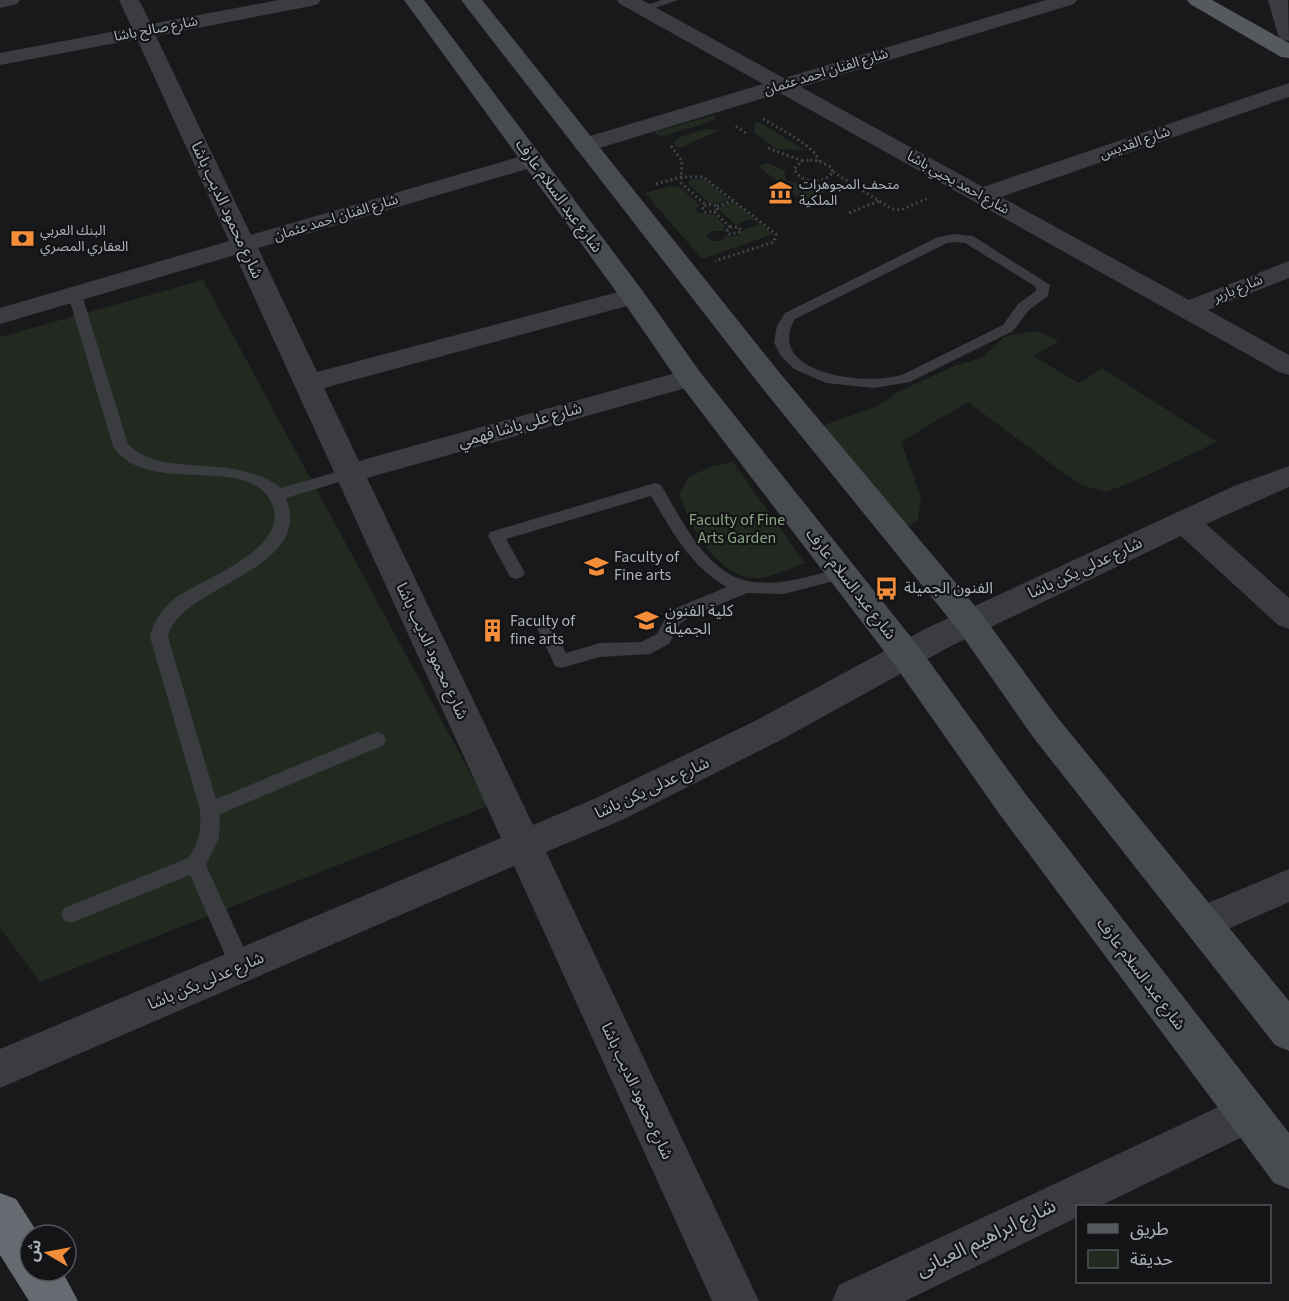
<svg xmlns="http://www.w3.org/2000/svg" width="1289" height="1301" viewBox="0 0 1289 1301" font-family="'Source Sans 3','Noto Sans Arabic',sans-serif">
<rect width="100%" height="100%" fill="#19191b"/>
<!-- green -->
<path fill="#212921" d="M 715,115 L 716,120 L 660,137 L 654,132 Z
M 759,122 L 804,150 L 776,149 L 754,132 L 755,123 Z
M 705,129 L 722,130 L 687,144 L 688,146 L 679,148 L 674,144 L 677,138 Z
M 767,163 L 784,170 L 786,180 L 790,182 L 824,184 L 828,187 C 821,198 811,199 800,199 L 758,166 Z
M 692,179 L 705,180 L 729,200 L 710,204 L 687,183 Z
M 671,186 L 681,188 L 700,205 L 696,209 L 698,213 L 714,215 L 725,226 L 723,231 L 714,231 L 708,234 L 707,237 L 712,241 L 721,241 L 726,236 L 738,236 L 745,229 L 758,226 L 757,222 C 748,216 744,222 736,225 L 719,210 L 721,206 L 733,201 L 773,234 L 702,259 L 645,193 Z
M 203,280 L 488,806 L 40,982 L 0,928 L 0,337 Z
M 1037,331 L 1059,341 L 1033,356 L 1079,383 L 1102,368 L 1217,442 L 1133,482 L 1105,492 L 1082,485 L 1063,473 L 968,402 L 901,442 L 921,497 L 918,520 L 901,531 L 814,432 L 827,424 L 878,406 L 896,393 L 951,367 L 981,358 L 1005,336 Z
M 733,462 L 805,563 C 791,568 775,576 760,578 C 719,582 689,525 679,493 L 690,476 L 714,466 Z"/>
<g fill="none" stroke-linecap="round" stroke-linejoin="round">
<!-- path -->
<path stroke="#404447" stroke-width="3" stroke-dasharray="2 3" stroke-linecap="butt" d="M 763,119 C 778,128 814,145 819,161
M 736,126 L 747,134
M 671,146 L 682,161 L 681,183 L 706,205
M 768,148 L 802,161
M 810,160 L 819,161 L 831,167 L 833,172 C 823,185 802,184 794,169 L 802,161 Z
M 833,172 L 892,209 L 901,210 L 928,198
M 656,184 L 681,177 L 703,177 L 776,234 L 774,242 L 715,261
M 709,204 L 717,206 L 718,211 L 705,212 L 702,207 Z
M 717,206 L 734,200
M 714,212 L 730,227
M 849,213 L 879,201
M 730,227 L 739,227 L 741,232 L 729,234 L 727,231 Z"/>
<!-- lane -->
<path fill="#3a3c40" fill-rule="evenodd" d="M 661,0 L 678,0 L 643,12 L 637,9 Z
M 955,234 L 973,236 L 1050,285 L 1048,296 L 1029,310 L 1013,331 L 910,382 L 874,388 L 826,383 L 794,369 L 780,355 L 774,342 L 777,326 L 785,313 L 938,237 ZM 955,242 L 965,243 L 1036,287 L 1036,291 L 1018,304 L 1003,325 L 904,374 C 871,387 763,375 795,319 L 947,243 Z
M 75,291 L 82,295 L 128,444 C 162,480 233,451 281,488 L 350,468 L 356,469 L 358,473 L 356,477 L 286,498 C 316,571 178,586 168,637 L 216,799 L 370,735 L 377,732 L 384,735 L 386,740 L 384,745 L 220,814 L 219,838 L 206,865 L 252,966 L 249,973 L 241,976 L 233,973 L 190,875 L 71,923 L 64,920 L 61,914 L 64,908 L 188,858 C 200,843 201,829 200,810 L 150,637 C 153,622 162,609 174,599 C 200,579 291,550 272,504 C 250,451 146,499 113,446 L 68,295 Z
M 655,483 L 661,485 C 682,520 707,576 753,582 C 783,586 814,575 843,567 L 849,569 L 852,573 L 849,577 L 784,594 L 747,593 L 688,618 L 680,624 L 669,644 L 650,654 L 600,657 L 561,668 L 555,666 L 537,628 L 540,623 L 546,621 L 552,623 L 566,653 L 600,643 L 641,642 L 657,634 L 667,615 L 676,608 L 727,587 C 690,566 672,531 651,496 L 506,539 L 525,573 L 522,577 L 516,579 L 510,577 L 488,536 L 490,532 Z"/>
<!-- street -->
<path fill="#3a3c40" fill-rule="evenodd" d="M 0,0 L 20,0 L 17,4 L 0,8 Z
M 119,0 L 139,0 L 151,24 L 279,0 L 321,0 L 318,4 L 311,6 L 156,36 L 251,235 L 525,155 L 533,153 L 541,155 L 545,160 L 541,165 L 258,248 L 317,372 L 633,288 L 642,290 L 646,296 L 642,302 L 324,388 L 359,461 L 690,369 L 700,372 L 704,378 L 700,384 L 367,478 L 533,825 L 596,798 L 755,721 L 927,628 L 1234,486 L 1289,466 L 1289,487 L 1206,524 L 1289,598 L 1289,629 L 1278,625 L 1181,536 L 951,646 L 779,741 L 622,820 L 546,852 L 759,1301 L 712,1301 L 514,866 L 0,1088 L 0,1049 L 501,838 L 235,255 L 0,324 L 0,308 L 229,241 L 137,39 L 0,65 L 0,53 L 132,28 Z
M 617,0 L 642,0 L 784,78 L 1046,0 L 1077,0 L 1074,4 L 801,87 L 983,187 L 1289,83 L 1289,97 L 1001,197 L 1189,300 L 1289,261 L 1289,278 L 1208,310 L 1289,355 L 1289,375 L 1279,372 L 780,93 L 593,150 L 585,152 L 577,150 L 573,145 L 577,140 L 763,84 L 620,4 Z
M 1268,0 L 1288,0 L 1289,41 L 1281,39 L 1278,35 Z
M 1289,869 L 1289,902 L 1203,940 L 1189,935 L 1184,923 L 1189,911 Z
M 1248,1093 L 1263,1099 L 1269,1113 L 1263,1127 L 1100,1206 L 1078,1206 L 1078,1217 L 905,1301 L 832,1301 L 839,1285 Z"/>
<!-- secondary -->
<path fill="#484c50" fill-rule="evenodd" d="M 404,0 L 424,0 L 642,290 L 700,372 L 918,646 L 1024,792 L 1289,1133 L 1289,1189 L 1274,1183 L 998,812 L 894,664 L 680,384 L 623,301 Z
M 461,0 L 482,0 L 779,372 L 981,613 L 1057,717 L 1289,1001 L 1289,1051 L 1275,1045 L 1033,737 L 959,631 L 759,384 Z"/>
<!-- primary -->
<path fill="#565a5f" fill-rule="evenodd" d="M 1187,0 L 1212,0 L 1289,43 L 1289,58 L 1281,57 L 1190,4 Z"/>
<!-- highway -->
<path fill="#666b71" fill-rule="evenodd" d="M 0,1193 L 16,1199 L 39,1235 L 30,1235 L 30,1271 L 62,1271 L 78,1301 L 29,1301 L 0,1255 Z"/>
</g>
<!-- icons -->
<defs>
<symbol id="museum-bare" viewBox="-9 -9 18 18"><path d="M0-6L6-3V-2H-6V-3ZM-5-1h2V3h-2ZM-1-1h2V3h-2ZM3-1h2V3H3ZM-6 4H6V6H-6Z" fill="#f38d39" stroke="#141416" stroke-width="2.5" paint-order="stroke"/></symbol>
<symbol id="bank-bare" viewBox="-9 -9 18 18"><path d="M-6-4H6V4H-6ZM0-2.3a2.3 2.3 0 1 0 0 4.6a2.3 2.3 0 1 0 0-4.6Z" fill="#f38d39" stroke="#141416" stroke-width="2.5" paint-order="stroke"/></symbol>
<symbol id="university-bare" viewBox="-9 -9 18 18"><path d="M0-5L7-2L0 1L-7-2ZM-4 1L0 2.5L4 1V4Q0 6-4 4Z" fill="#f38d39" stroke="#141416" stroke-width="2.5" paint-order="stroke"/></symbol>
<symbol id="bus-bare" viewBox="-9 -9 18 18"><path d="M-5-6H5V4H4V6H2V4H-2V6H-4V4H-5ZM-3.5-4V0h7V-4ZM-3.5 1.2v1.5H-2V1.2ZM2 1.2v1.5H3.5V1.2Z" fill="#f38d39" stroke="#141416" stroke-width="2.5" paint-order="stroke"/></symbol>
<symbol id="building-bare" viewBox="-9 -9 18 18"><path d="M-4-6H4V6H1V3H-1V6H-4ZM-2.5-4.3h1.7v1.8h-1.7ZM.8-4.3h1.7v1.8H.8ZM-2.5-1h1.7V.8h-1.7ZM.8-1h1.7V.8H.8Z" fill="#f38d39" stroke="#141416" stroke-width="2.5" paint-order="stroke"/></symbol>
</defs>
<g fill-rule="evenodd">
<use href="#museum-bare" x="764" y="176" width="33" height="33"/>
<use href="#bank-bare" x="6" y="222" width="33" height="33"/>
<use href="#university-bare" x="580" y="550" width="33" height="33"/>
<use href="#bus-bare" x="870" y="572" width="33" height="33"/>
<use href="#university-bare" x="630" y="604" width="33" height="33"/>
<use href="#building-bare" x="476" y="614" width="33" height="33"/>
</g>
<g text-anchor="middle" dominant-baseline="central" stroke-width="4.5" stroke-linejoin="round" paint-order="stroke">
<!-- far-street labels -->
<g font-size="14" fill="#abb3bb" stroke="#141416">
<text transform="translate(156 29) rotate(-11)">شارع صالح باشا</text>
<text transform="translate(826 72) rotate(-17)">شارع الفنان احمد عثمان</text>
<text transform="translate(1135 143) rotate(-19)">شارع القديس</text>
<text transform="translate(958 183) rotate(29)">شارع احمد يحيي باشا</text>
<text transform="translate(336 218) rotate(-17)">شارع الفنان احمد عثمان</text>
<text transform="translate(1238 289) rotate(-22)">شارع باربر</text>
</g>
<!-- far-poi labels -->
<g font-size="14" fill="#abb3bb" stroke="#141416" text-anchor="start">
<text x="799" y="185">متحف المجوهرات<tspan x="799" dy="16">الملكية</tspan></text>
<text x="40" y="231">البنك العربي<tspan x="40" dy="16">العقاري المصري</tspan></text>
</g>
<!-- street labels -->
<g font-size="16" fill="#abb3bb" stroke="#141416">
<text transform="translate(559 196) rotate(54)">شارع عبد السلام عارف</text>
<text transform="translate(227 210) rotate(65)">شارع محمود الديب باشا</text>
<text transform="translate(520 425) rotate(-16)">شارع على باشا فهمي</text>
<text transform="translate(1085 568) rotate(-25)">شارع عدلى يكن باشا</text>
<text transform="translate(851 584) rotate(52)">شارع عبد السلام عارف</text>
<text transform="translate(432 651) rotate(65)">شارع محمود الديب باشا</text>
<text transform="translate(652 788) rotate(-25)">شارع عدلى يكن باشا</text>
<text transform="translate(1141 974) rotate(53)">شارع عبد السلام عارف</text>
<text transform="translate(206 981) rotate(-23)">شارع عدلى يكن باشا</text>
<text transform="translate(637 1091) rotate(65)">شارع محمود الديب باشا</text>
</g>
<!-- park labels -->
<g font-size="16" fill="#88a682" stroke="#141416">
<text x="737" y="520">Faculty of Fine<tspan x="737" dy="18">Arts Garden</tspan></text>
</g>
<!-- poi labels -->
<g font-size="16" fill="#abb3bb" stroke="#141416" text-anchor="start">
<text x="614" y="557">Faculty of<tspan x="614" dy="18">Fine arts</tspan></text>
<text x="904" y="588">الفنون الجميلة</text>
<text x="665" y="611">كلية الفنون<tspan x="665" dy="18">الجميلة</tspan></text>
<text x="510" y="621">Faculty of<tspan x="510" dy="18">fine arts</tspan></text>
</g>
<!-- near-street labels -->
<g font-size="20" fill="#abb3bb" stroke="#141416">
<text transform="translate(986 1238) rotate(-26)">شارع ابراهيم العبانى</text>
</g>
</g>
<!-- legend -->
<rect x="1076" y="1205" width="195" height="78" fill="#141416" stroke="#505458" stroke-width="1.5"/>
<rect x="1088" y="1224" width="30" height="9" fill="#565a5f" stroke="#505458" stroke-width="1.5"/>
<text x="1130" y="1235" font-size="18" fill="#abb3bb">طريق</text>
<rect x="1088" y="1250" width="30" height="18" fill="#212921" stroke="#505458" stroke-width="1.5"/>
<text x="1130" y="1265" font-size="18" fill="#abb3bb">حديقة</text>
<!-- north arrow -->
<g transform="translate(48 1253) rotate(280)"><circle r="28" fill="#141416" stroke="#505458" stroke-width="1.5"/>
<path d="M0-4.5L10 22L0 15L-10 22Z" fill="#f38d39"/>
<text y="-9" font-size="16" font-weight="bold" text-anchor="middle" fill="#abb3bb">ش</text>
</g>
</svg>
